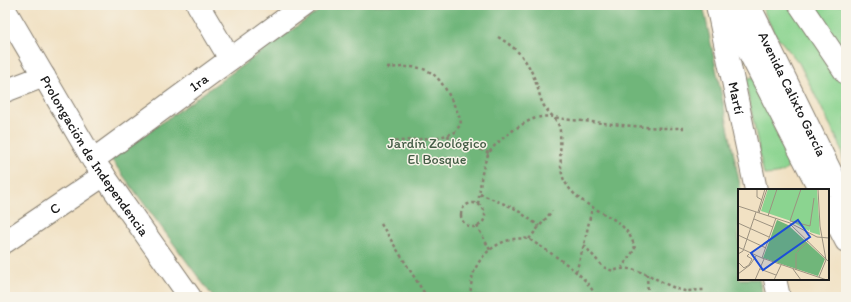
<svg xmlns="http://www.w3.org/2000/svg" width="851" height="302" viewBox="0 0 851 302" font-family="Itim,sans-serif">
<rect width="100%" height="100%" fill="#f7f3e8"/>
<filter id="ink" filterUnits="userSpaceOnUse"><feTurbulence type="fractalNoise" baseFrequency=".025" numOctaves="2"/><feDisplacementMap in="SourceGraphic" scale="8" xChannelSelector="R" yChannelSelector="G"/><feConvolveMatrix kernelMatrix="1 2 1 2 8 2 1 2 1" color-interpolation-filters="sRGB"/></filter>
<filter id="wash" filterUnits="userSpaceOnUse"><feTurbulence type="fractalNoise" baseFrequency=".012" numOctaves="4" result="noise"/><feDisplacementMap in="SourceGraphic" scale="16" xChannelSelector="R" yChannelSelector="G"/><feGaussianBlur stdDeviation="0.9" result="paint"/><feColorMatrix in="noise" values="0 0 0 0 0 0 0 0 0 0 0 0 0 0 0 0 0 1.4 0 .05"/><feComposite in="paint" operator="in"/></filter>
<g filter="url(#wash)">
<rect width="100%" height="100%" fill="#f1e1c3"/>
<!-- green -->
<path fill="#8bd490" stroke="#547856" d="M 761,5 L 846,5 L 846,171 L 840,145 L 799,63 L 774,33 Z
M 753,77 L 790,165 C 783,175 776,174 764,175 L 745,79 Z"/>
<!-- forest -->
<path fill="#70b67a" stroke="#46694b" d="M 327,5 L 703,5 L 741,190 L 739,190 L 739,279 L 759,279 L 763,297 L 213,297 L 111,159 Z"/>
</g>
<g filter="url(#ink)">
<g fill="none" stroke-linecap="round" stroke-linejoin="round">
<defs>
<g id="minor">
<path d="M 198,5 L 230,59"/>
<path id="s1" d="M 717,5 L 756,190"/>
<path d="M 800,5 L 846,73"/>
<path id="s2" d="M 5,10 L 93,160 L 190,297"/>
<path d="M 5,91 L 44,76"/>
<path id="s3" d="M 93,160 L 304,5"/>
<path id="s4" d="M 5,242 L 104,175"/>
<path d="M 775,279 L 779,297"/>
</g>
<g id="major">
<path d="M 725,5 L 820,190"/>
<path id="s5" d="M 749,5 L 846,203"/>
<path d="M 828,206 L 846,241"/>
</g>
</defs>
<!-- minor casing -->
<use href="#minor" stroke="#867e70" stroke-width="24"/>
<!-- major casing -->
<use href="#major" stroke="#867e70" stroke-width="24"/>
<!-- path -->
<path stroke="#867e70" stroke-width="2.5" stroke-dasharray="3 3" stroke-linecap="butt" d="M 498,37 C 518,49 528,60 536,83 C 539,90 540,100 544,106 C 550,115 559,120 560,131 C 561,143 559,171 564,180 C 582,215 626,210 635,249 L 622,267
M 387,68 C 423,65 435,66 452,101 C 456,109 460,116 461,124 L 454,133 L 440,137 L 391,142
M 447,136 L 489,153
M 480,194 L 514,208 L 539,226
M461 215a12 12 0 1 1 24 0a12 12 0 1 1-24 0Z
M 478,204 C 481,186 480,170 489,153 C 496,141 527,118 541,117 C 552,115 560,119 571,120 C 609,123 646,129 684,128
M 381,224 L 423,291 L 431,297
M 477,226 L 490,250
M 529,239 L 552,211
M 584,245 L 603,267 L 613,271 C 638,261 662,287 685,291 C 691,291 698,290 704,290
M 576,272 L 584,245 L 592,208
M 647,274 L 648,297
M 463,297 L 470,297
M 470,297 C 471,290 471,281 473,275 C 480,251 505,235 529,239 C 550,253 586,273 596,297"/>
<!-- minor -->
<use href="#minor" stroke="#fff" stroke-width="22"/>
<!-- major -->
<use href="#major" stroke="#fff" stroke-width="22"/>
</g>
</g>
<g text-anchor="middle" dominant-baseline="central" stroke-width="3" stroke-linejoin="round" paint-order="stroke">
<!-- street labels -->
<g font-size="14" fill="#1c1c1c" stroke="#f7f3e8">
<text stroke="none"><textPath href="#s3" startOffset="131">1ra</textPath></text>
<text stroke="none"><textPath href="#s5" startOffset="99">Avenida Calixto García</textPath></text>
<text stroke="none"><textPath href="#s1" startOffset="95">Martí</textPath></text>
<text stroke="none"><textPath href="#s2" startOffset="171">Prolongación de Independencia</textPath></text>
<text stroke="none"><textPath href="#s4" startOffset="60">C</textPath></text>
</g>
<!-- park labels -->
<g font-size="14" fill="#435c45" stroke="#f7f3e8">
<text x="437" y="143">Jardín Zoológico<tspan x="437" dy="16">El Bosque</tspan></text>
</g>
</g>
<!-- overview -->
<g transform="translate(738 189)">
<rect width="91" height="91" fill="#f1e1c3"/>
<path d="M 30,0 L 79,0 L 82,46 L 72,43 L 72,40 L 71,42 L 53,32 L 23,22 Z" fill="#8bd490"/>
<path d="M 39,31 L 50,36 L 87,70 L 80,87 L 25,69 Z" fill="#70b67a"/>
<path fill="none" stroke="#9c9280" stroke-width="1" d="M 19,0 L 19,8 L 24,11M 63,0 L 52,32 L 72,37 L 76,9M 80,0 L 82,37 L 88,71 L 81,88M 0,17 L 52,34 L 79,48 L 91,49M 20,23 L 27,0M 21,24 L 29,0M 30,27 L 39,0M 16,30 L 35,38M 0,34 L 31,48M 52,35 L 91,73M 0,46 L 28,59M 0,58 L 24,69 L 89,91M 59,63 L 70,52M 0,65 L 5,62 L 18,23M 24,69 L 38,29M 0,73 L 6,79 L 11,76 L 14,70 L 9,67 L 11,65M 22,80 L 38,86M 55,80 L 63,91M 58,81 L 58,64M 0,85 L 12,76 L 18,67M 17,91 L 26,70M 36,91 L 43,76"/>
<path fill="#1d4ed8" fill-opacity="0.15" stroke="#1d4ed8" stroke-width="2" d="M 60,31 L 72,48 L 25,81 L 13,64 Z"/>
<rect width="91" height="91" fill="none" stroke="#1c1c1c" stroke-width="2"/>
</g>
<!-- margin -->
<rect width="851" height="302" fill="none" stroke="#f7f3e8" stroke-width="20"/>
</svg>
